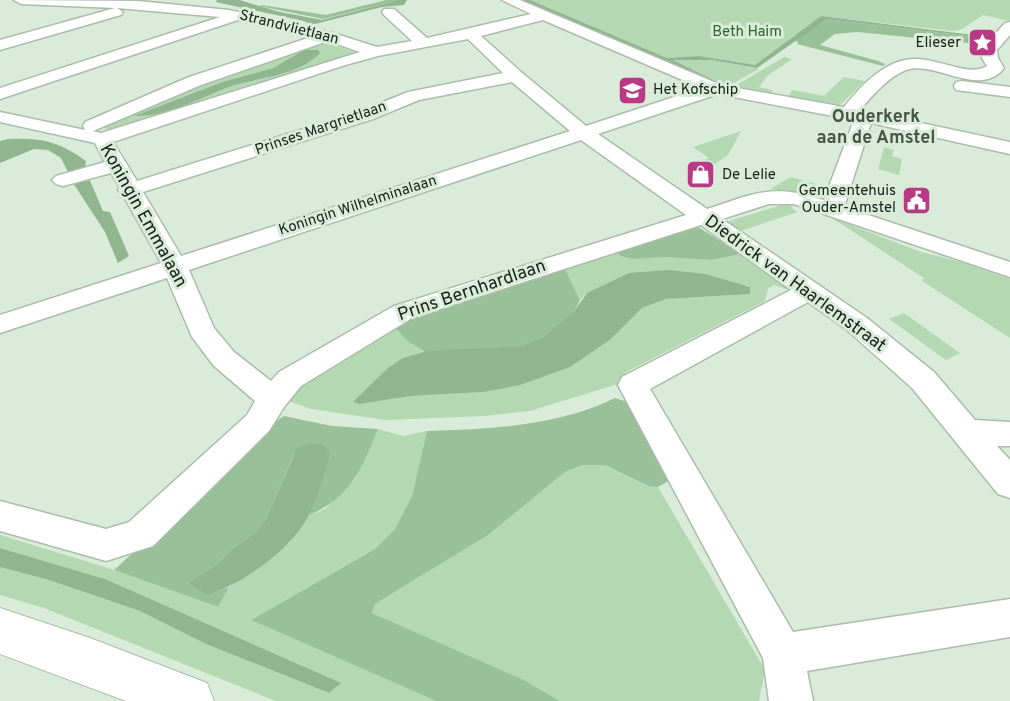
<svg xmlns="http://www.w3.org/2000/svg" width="1010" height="701" viewBox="0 0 1010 701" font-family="Overpass,sans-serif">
<rect width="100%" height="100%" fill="#d9ecd9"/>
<!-- green -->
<path fill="#b3d8b2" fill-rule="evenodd" d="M 530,0 L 1010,0 L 1010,21 L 983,15 L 962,29 L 952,31 L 821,16 L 755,65 L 699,56 L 667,58 Z
M 324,42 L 359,54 L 110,131 L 103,127 L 206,82 ZM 304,50 L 315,58 C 290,73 260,77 232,86 C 201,97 170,116 135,116 L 222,82 L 273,68 Z
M 784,57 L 792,59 L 767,76 L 759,87 L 772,90 L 772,93 L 735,86 Z
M 677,59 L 712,60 L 759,69 L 730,85 L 717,83 L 672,60 Z
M 844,77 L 865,81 L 840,105 L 788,96 L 792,90 L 824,96 Z
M 741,131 L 728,155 L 709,168 L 699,162 L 709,158 L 693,147 Z
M 884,147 L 894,150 L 892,156 L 902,159 L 899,175 L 878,169 Z
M 791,177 L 826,187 L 824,195 L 770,189 Z
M 782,205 L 795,206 L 791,207 L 797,212 L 738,232 L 729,226 L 728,222 L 732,220 Z
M 832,218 L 921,252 L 961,262 L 1010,279 L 1010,338 L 922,281 L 924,278 Z
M 613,249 L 621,256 L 633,259 L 666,257 L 711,260 L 741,254 L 782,281 L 789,290 L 774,285 L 768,288 L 765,301 L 626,372 L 621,383 L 530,411 L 483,416 L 386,420 L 311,409 L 286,400 L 297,382 L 395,328 L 409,342 L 425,352 L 403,358 L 360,404 L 410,396 L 483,392 L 611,339 L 642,308 L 666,299 L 750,294 L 749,286 L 734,283 L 587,293 L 580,300 L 563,265 Z
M 904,313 L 960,353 L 946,360 L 889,319 Z
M 378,429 L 403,436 L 427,431 L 412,496 L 395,529 L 375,549 L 251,620 L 436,701 L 276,701 L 44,608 L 0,595 L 0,567 L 49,580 L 140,611 L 206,644 L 329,693 L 340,683 L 105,579 L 0,548 L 0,535 L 108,568 L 218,607 L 229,587 L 269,560 L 289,543 L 307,516 L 325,509 L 355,479 Z
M 582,465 L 605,465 L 647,486 L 658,487 L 765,670 L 759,701 L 560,701 L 522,679 L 372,613 L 375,604 L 488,535 L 565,472 Z"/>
<!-- forest -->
<path fill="#9ac09a" d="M 386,0 L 398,0 L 323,19 L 259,6 L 262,5 L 326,15 Z
M 827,19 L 982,38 L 976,34 L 990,38 L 979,39 L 977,44 L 857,32 L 835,34 L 820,45 L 878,61 L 885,64 L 883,66 L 797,44 L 798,42 L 794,40 Z
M 692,223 L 741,254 L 711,260 L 666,257 L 633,259 L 621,256 L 613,249 Z
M 563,265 L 580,300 L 575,310 L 543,337 L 521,346 L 425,352 L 409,342 L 395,328 L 425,312 Z
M 615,398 L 631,403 L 677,476 L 658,487 L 648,486 L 605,465 L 582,465 L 565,472 L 488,535 L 375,604 L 372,613 L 522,679 L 560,701 L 436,701 L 251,620 L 375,549 L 395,529 L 412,496 L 427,431 C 490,429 558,426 615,398 Z
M 284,416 L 332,426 L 378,429 C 361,470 351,498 307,516 L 331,453 L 294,454 L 266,519 L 257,531 L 230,551 L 217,564 L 188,583 L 207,596 L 229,587 L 218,607 L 114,570 L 255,441 L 267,427 Z"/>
<!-- water -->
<path fill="#90b58f" d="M 217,0 L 239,0 L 280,12 L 322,20 L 398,0 L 407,0 L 404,5 L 382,7 L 311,25 L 304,21 L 216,2 Z
M 520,0 L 530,0 L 667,58 L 699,56 L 755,65 L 821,16 L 981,36 L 983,38 L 827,19 L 757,68 L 712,60 L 673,60 L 713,80 L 710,80 Z
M 304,50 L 318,50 L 320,53 C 299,75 262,77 235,85 C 202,96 170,117 134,116 L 222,82 L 273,68 Z
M 8,139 C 42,138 58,141 86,161 L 85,169 L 103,211 L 110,212 L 129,256 L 118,263 L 105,232 L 75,186 L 61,158 L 48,150 L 34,149 L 0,163 L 0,141 Z
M 669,270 L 705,274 L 750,287 L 750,294 L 666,299 L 642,308 L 611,339 L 570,367 L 520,385 L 483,392 L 410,396 L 360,404 L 353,402 L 388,368 L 403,358 L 427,351 L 521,346 L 543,337 L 575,310 L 587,293 L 629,273 Z
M 309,444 L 323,445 L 331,453 C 323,475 317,502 305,522 C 283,556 243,582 207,596 L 188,583 L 217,564 L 230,551 L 257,531 L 266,519 L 297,448 Z
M 0,548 L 105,579 L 341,683 L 329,693 L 206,644 L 140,611 L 49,580 L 0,567 Z"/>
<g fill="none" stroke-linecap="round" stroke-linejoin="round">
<defs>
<path id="minor" d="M 14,0 L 138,1 L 229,10 L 333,33 L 377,47 L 412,41 L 384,15 L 382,12 L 384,9 L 394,9 L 427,38 L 531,14 L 502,0 L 520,0 L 721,85 L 844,107 C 861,86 885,59 915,59 C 930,59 945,65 960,68 C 969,70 979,71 987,66 L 982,58 L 981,49 L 1005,23 L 1010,22 L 1010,35 L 997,50 L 998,58 L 1004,68 C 980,99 935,60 906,70 C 888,77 872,96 860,110 L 1010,142 L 1010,154 L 871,123 L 844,207 L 1010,262 L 1010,277 L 794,204 L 769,204 L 722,219 L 867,318 L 934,372 L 975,420 L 1010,422 L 1010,446 L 997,446 L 1010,460 L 1010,498 L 998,494 L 912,388 L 847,330 L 808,302 L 650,389 L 793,632 L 1010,599 L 1010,637 L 807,671 L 813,701 L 769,701 L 763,658 L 618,385 L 622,377 L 791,290 L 701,225 L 412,318 L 301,386 L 284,407 L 269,431 L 153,546 L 106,561 L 0,531 L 0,501 L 106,529 L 129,522 L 247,415 L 255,401 L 214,366 L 192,337 L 167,278 L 0,333 L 0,315 L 161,263 L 123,195 L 118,190 L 120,188 L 111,173 L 63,186 L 56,184 L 52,180 L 56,176 L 105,162 L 95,143 L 0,122 L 0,112 L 85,130 L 83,126 L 85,122 L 189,77 L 311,37 L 238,20 L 0,99 L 0,88 L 220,17 L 117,8 L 123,12 L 121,15 L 0,50 L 0,40 L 115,8 L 21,4 ZM 543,20 L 701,88 L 586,126 L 521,72 L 481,36 ZM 468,39 L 503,73 L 408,92 L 361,111 L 137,181 L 113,142 L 342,66 L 378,56 ZM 328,41 L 360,52 L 101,133 L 93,131 L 201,85 ZM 512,82 L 570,131 L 181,256 L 143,192 L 373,119 L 419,100 ZM 718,94 L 854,120 L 824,200 C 773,183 756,193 707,209 L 598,134 ZM 581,140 L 686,215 L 394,306 L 279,372 L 271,381 L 234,352 L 214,328 L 189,270 Z
M 962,81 L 1010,87 L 1010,97 L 956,90 L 954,86 L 956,82 Z"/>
<path id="major" d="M 0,608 L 90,638 L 207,683 L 214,701 L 126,701 L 0,654 Z"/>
</defs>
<!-- minor casing -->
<use href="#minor" stroke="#abbdaa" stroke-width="3"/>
<!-- major casing -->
<use href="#major" stroke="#abbdaa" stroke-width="2"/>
<!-- minor -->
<use href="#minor" fill="#fff" fill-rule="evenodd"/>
<!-- major -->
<use href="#major" fill="#fff" fill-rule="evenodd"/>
</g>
<!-- icons -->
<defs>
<symbol id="sight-square" viewBox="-11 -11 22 22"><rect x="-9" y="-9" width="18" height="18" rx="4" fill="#b93985" stroke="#d9ecd9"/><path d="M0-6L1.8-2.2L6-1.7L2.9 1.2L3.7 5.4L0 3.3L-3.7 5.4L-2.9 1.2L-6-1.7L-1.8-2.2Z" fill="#fff"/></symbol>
<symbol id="school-square" viewBox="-11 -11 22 22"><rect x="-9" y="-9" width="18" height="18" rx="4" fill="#b93985" stroke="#d9ecd9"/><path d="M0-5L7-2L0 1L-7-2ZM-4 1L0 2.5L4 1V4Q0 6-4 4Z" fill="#fff"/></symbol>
<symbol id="shop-square" viewBox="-11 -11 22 22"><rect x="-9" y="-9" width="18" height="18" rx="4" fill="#b93985" stroke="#d9ecd9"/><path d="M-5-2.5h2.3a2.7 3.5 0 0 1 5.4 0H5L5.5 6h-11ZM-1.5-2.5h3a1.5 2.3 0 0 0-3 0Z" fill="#fff"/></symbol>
<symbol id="civic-square" viewBox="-11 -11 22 22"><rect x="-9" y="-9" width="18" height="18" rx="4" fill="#b93985" stroke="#d9ecd9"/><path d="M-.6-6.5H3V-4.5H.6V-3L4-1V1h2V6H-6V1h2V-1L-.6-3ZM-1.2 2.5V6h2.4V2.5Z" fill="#fff"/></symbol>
</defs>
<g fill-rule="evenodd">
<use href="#sight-square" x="966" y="26" width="33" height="33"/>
<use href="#school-square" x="616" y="74" width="33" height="33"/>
<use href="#shop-square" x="684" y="158" width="33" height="33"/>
<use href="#civic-square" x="900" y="184" width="33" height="33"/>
</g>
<g text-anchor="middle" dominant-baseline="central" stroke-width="6" stroke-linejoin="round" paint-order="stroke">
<!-- far-street labels -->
<g font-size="15" fill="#1a201a" stroke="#d9ecd9">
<text transform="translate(289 28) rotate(14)">Strandvlietlaan</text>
<text transform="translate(321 129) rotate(-19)">Prinses Margrietlaan</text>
<text transform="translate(358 206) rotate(-18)">Koningin Wilhelminalaan</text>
</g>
<!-- far-park labels -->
<g font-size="15" fill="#306431" stroke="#d9ecd9">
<text x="747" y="32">Beth Haim</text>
</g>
<!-- far-poi labels -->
<g font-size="15" fill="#1a201a" stroke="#d9ecd9" text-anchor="end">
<text x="961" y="43">Elieser</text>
<text x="653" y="90" text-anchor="start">Het Kofschip</text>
<text x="722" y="175" text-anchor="start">De Lelie</text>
<text x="896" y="191">Gemeentehuis<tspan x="896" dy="17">Ouder-Amstel</tspan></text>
</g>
<!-- far-quarter labels -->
<g font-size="18" font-weight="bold" fill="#475646" stroke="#d9ecd9">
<text x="876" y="117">Ouderkerk<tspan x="876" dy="21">aan de Amstel</tspan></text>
</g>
<!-- street labels -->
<g font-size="18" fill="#1a201a" stroke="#d9ecd9">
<text transform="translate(143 216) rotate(61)">Koningin Emmalaan</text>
<text transform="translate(795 284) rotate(36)">Diedrick van Haarlemstraat</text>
<text transform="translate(472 291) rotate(-19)">Prins Bernhardlaan</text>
</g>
</g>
</svg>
